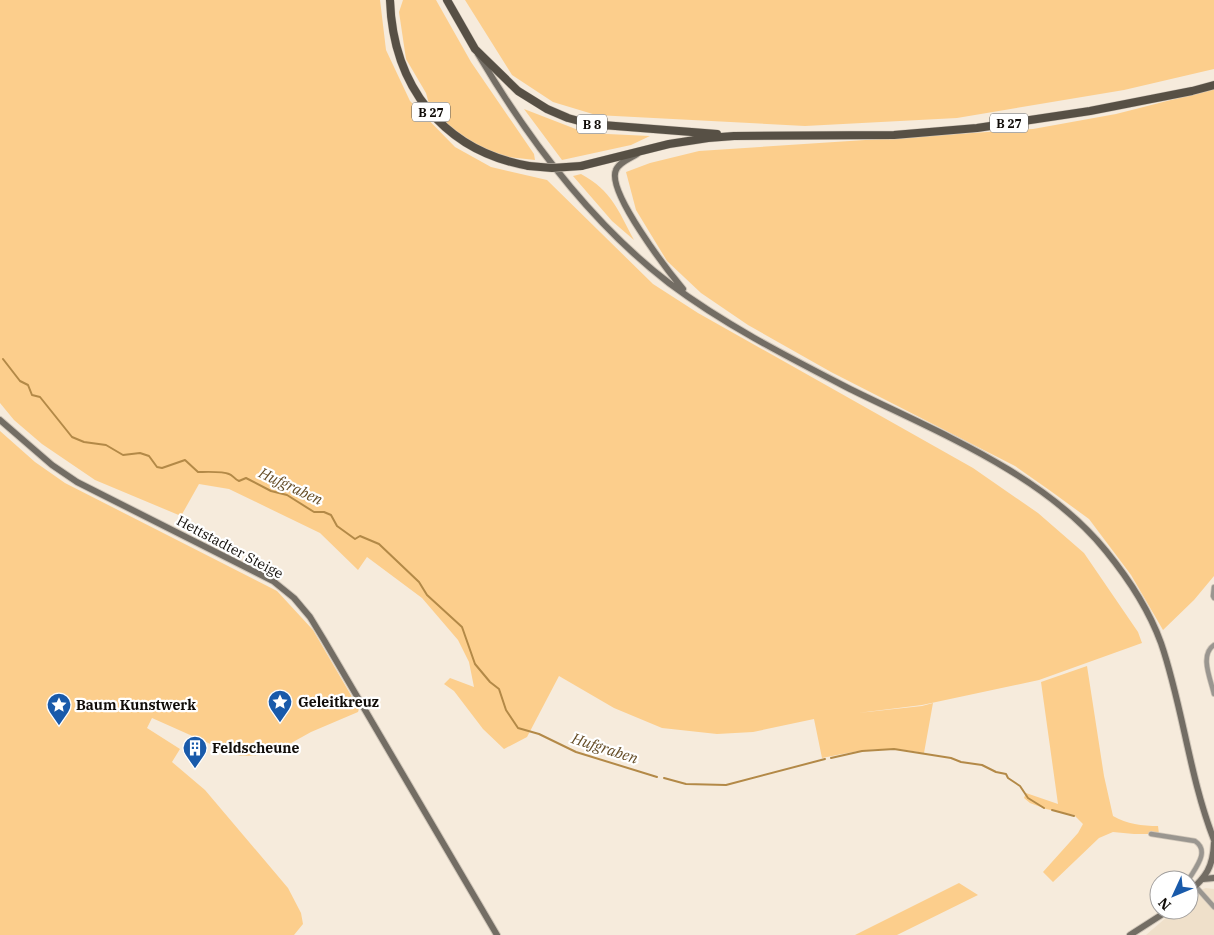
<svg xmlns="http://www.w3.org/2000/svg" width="1214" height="935" viewBox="0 0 1214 935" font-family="'IBM Plex Serif',serif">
<rect width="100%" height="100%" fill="#f6ebdc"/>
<!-- built -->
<path fill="#efe0ca" d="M 1206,888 L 1214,889 L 1214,935 L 1146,935 L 1175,910 L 1189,910 L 1189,898 L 1197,891 Z"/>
<!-- green -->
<path fill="#fcce8c" d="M 0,0 L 380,0 L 386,50 L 410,101 L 455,147 L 491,167 L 547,180 L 653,284 L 698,313 L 973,468 L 1038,513 L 1084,553 L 1138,632 L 1142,643 L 1039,680 L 922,705 L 858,713 L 922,706 L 933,703 L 924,753 C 886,745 860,750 822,758 L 814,719 L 753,732 L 717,734 L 662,728 L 614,708 L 559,676 L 527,737 L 504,749 L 483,729 L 454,691 L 444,684 L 450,678 L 474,687 L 469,662 L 458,640 L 422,598 L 367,557 L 358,570 L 320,533 L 229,489 L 199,484 L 181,516 L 95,480 L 42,444 L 14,420 L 0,403 Z
M 403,0 L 436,0 L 471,62 L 534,154 L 535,160 L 507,157 L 482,148 L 464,138 L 445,123 L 429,104 L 426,93 L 406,59 L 399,12 Z
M 465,0 L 1214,0 L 1214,69 L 1124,90 L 957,118 L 805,126 L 596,115 L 553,102 L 512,75 Z
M 1214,89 L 1214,576 L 1194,600 L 1163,630 L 1131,575 L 1089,519 L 1052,492 L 1015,466 L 831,372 L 748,325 L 701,293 L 667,261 L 636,210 L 626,172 L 650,163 L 699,151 L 1033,129 L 1116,114 Z
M 524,109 L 586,133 L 650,136 L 631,145 L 562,160 Z
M 581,174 C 612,191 618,210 634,240 L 612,221 L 573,176 Z
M 0,431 L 35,462 L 65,483 L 277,591 L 313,630 L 359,709 L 358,712 L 311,732 L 275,752 L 262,755 L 244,756 L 235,755 L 152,718 L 147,728 L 180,749 L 172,762 L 205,790 L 288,888 L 301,913 L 303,924 L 294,935 L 0,935 Z
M 1087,666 L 1104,776 L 1113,816 C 1127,824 1142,826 1158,826 L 1159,834 L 1134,834 L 1113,832 L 1099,838 L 1053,882 L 1043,872 L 1078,833 L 1083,824 L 1074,815 L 1046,809 L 1030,803 L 1024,798 L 1026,793 L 1058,804 L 1041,682 Z
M 959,883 L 978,895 L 897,935 L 855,935 Z"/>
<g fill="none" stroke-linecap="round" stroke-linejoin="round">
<!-- stream -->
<path stroke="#b38947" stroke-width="2" d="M 3,359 L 20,381 L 28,385 L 32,395 L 40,397 L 72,437 L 84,442 L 106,445 L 123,455 L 140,453 L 149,456 L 157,467 L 162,468 L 185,460 L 198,472 C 205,472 223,471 229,474 C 233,475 234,479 239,481 L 246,478 L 271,491 L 287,495 L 314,512 L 324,512 L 331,515 L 337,526 L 355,539 L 360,536 L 379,544 L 419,582 L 427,595 L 462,627 L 475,664 L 490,682 L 499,689 L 506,710 L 518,728 L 539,734 L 576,752 L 657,777
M 831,758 L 862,751 L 894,749 L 951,758 L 961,762 L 982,765 L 996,772 L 1006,774 L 1008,778 L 1020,786 L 1028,798 L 1044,808
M 664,778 L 686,784 L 726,785 L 825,759
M 1052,810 L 1074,816"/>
<defs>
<path id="street" d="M 1214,587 L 1213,596 L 1214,598
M 1214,645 C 1199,655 1211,680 1214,694
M 1151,834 L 1195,841 C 1210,851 1196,867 1189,879 L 1214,907"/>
<path id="secondary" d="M 478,54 C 528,139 591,223 669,283 C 725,325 788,357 850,389 C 937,432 1044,474 1106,551 C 1128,578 1149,610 1161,643 C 1183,707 1189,776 1214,840
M 637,154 C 631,158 619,162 616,170 C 606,191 668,271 683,289
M 0,420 L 52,465 L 77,482 L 273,581 L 294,598 L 310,617 L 324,640 L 497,935
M 1203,879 L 1214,878
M 1189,892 C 1206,877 1213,867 1214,843
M 1130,935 L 1169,910"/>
<path id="primary" d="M 390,0 C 393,86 443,151 529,166
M 447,0 L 475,49 L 518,91 L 547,109 L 568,118 L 590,124 L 717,134
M 581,166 L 669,144 L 708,138 L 734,136 L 894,135 L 977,128 L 1090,111 L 1192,91 L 1214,85"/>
</defs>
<!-- street casing -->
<use href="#street" stroke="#d1c7ba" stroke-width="6"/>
<!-- secondary casing -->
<use href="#secondary" stroke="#d1c7ba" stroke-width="8"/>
<!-- primary casing -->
<use href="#primary" stroke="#d1c7ba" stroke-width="9"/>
<!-- street -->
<use href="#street" stroke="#9a9690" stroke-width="4.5"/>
<!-- secondary -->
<use href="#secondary" stroke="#736d64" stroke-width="6"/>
<!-- primary -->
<use href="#primary" stroke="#575045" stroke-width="8"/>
<defs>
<path id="primary-bridge" d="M 529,166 L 552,168 L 581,166"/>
</defs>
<!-- primary-bridge casing -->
<use href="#primary-bridge" stroke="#d1c7ba" stroke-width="9" stroke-linecap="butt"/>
<!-- primary-bridge -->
<use href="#primary-bridge" stroke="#575045" stroke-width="8"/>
</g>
<!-- icons -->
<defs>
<symbol id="sight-pin" viewBox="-11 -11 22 30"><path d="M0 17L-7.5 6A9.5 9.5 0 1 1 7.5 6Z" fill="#195aaa" stroke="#fff"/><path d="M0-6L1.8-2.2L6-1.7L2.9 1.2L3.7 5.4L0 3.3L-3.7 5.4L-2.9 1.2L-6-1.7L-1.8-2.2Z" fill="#fff"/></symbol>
<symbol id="building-pin" viewBox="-11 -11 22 30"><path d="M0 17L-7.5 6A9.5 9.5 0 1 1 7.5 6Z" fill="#195aaa" stroke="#fff"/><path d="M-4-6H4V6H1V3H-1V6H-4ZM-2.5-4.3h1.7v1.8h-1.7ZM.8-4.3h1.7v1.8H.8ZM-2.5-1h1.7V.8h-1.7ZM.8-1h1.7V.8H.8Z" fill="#fff"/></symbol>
</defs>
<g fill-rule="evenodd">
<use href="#sight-pin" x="266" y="688" width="28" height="38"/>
<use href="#sight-pin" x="45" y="691" width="28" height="38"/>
<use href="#building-pin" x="181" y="734" width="28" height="38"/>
</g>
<g text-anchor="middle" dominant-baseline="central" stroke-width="4.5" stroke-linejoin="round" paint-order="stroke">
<!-- shield labels -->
<g fill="#fff" stroke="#585653" stroke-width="1">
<rect x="412" y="102.5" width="38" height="19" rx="4"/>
<rect x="990" y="113.5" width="38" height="19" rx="4"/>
<rect x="577" y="114.5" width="30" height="19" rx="4"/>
</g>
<g font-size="12" font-weight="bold" fill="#110d09">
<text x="431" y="112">B 27</text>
<text x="1009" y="123">B 27</text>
<text x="592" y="124">B 8</text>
</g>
<!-- street labels -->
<g font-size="14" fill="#110d09" stroke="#fff">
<text transform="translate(230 547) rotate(28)">Hettstadter Steige</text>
</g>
<!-- poi labels -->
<g font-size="14" font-weight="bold" fill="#110d09" stroke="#fff" text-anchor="start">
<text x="298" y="702">Geleitkreuz</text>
<text x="76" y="705">Baum Kunstwerk</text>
<text x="212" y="748">Feldscheune</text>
</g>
<!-- water labels -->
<g font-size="15" font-style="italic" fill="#644c26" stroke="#fff">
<text transform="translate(291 486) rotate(25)">Hufgraben</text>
<text transform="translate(605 748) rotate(18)">Hufgraben</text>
</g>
</g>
<!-- north arrow -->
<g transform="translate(1174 895) rotate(226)"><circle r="24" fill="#ffffff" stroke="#a09e9d"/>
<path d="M0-4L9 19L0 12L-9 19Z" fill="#195aaa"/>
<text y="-8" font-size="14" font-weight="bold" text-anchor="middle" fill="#110d09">N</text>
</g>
</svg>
